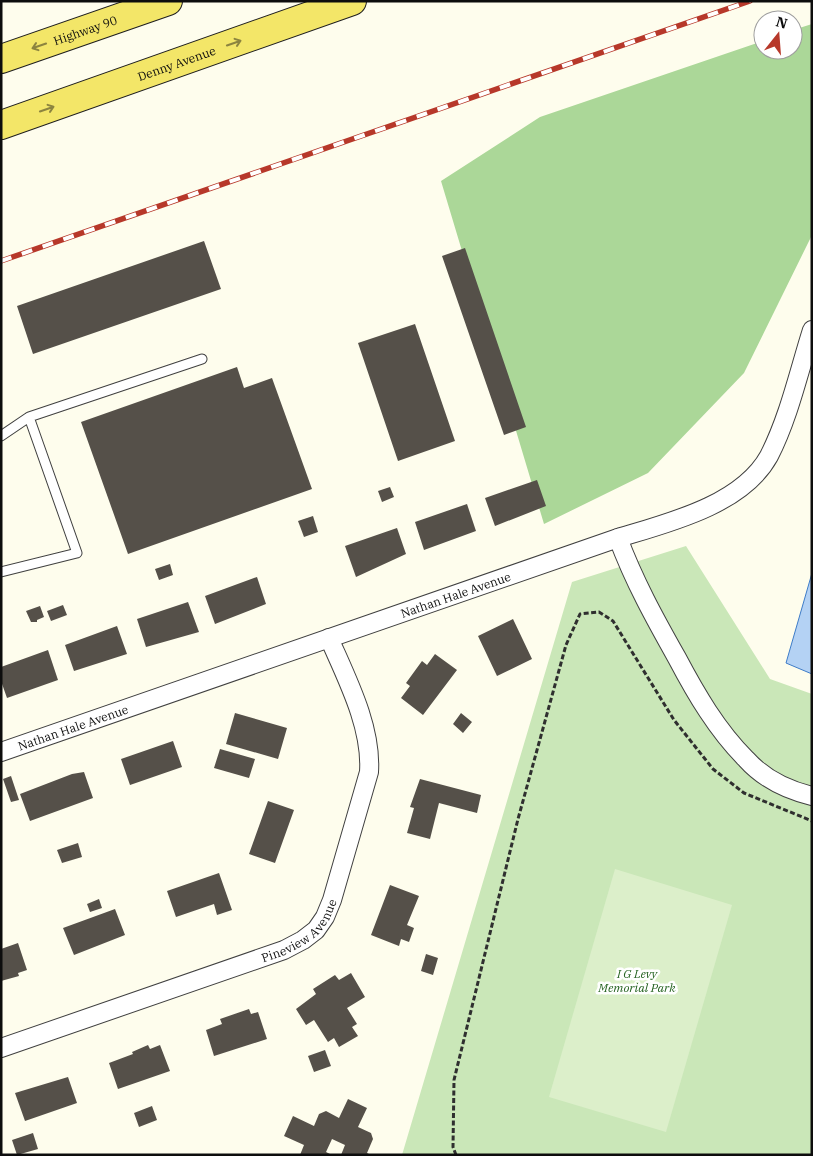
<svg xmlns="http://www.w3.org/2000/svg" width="813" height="1156" viewBox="0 0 813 1156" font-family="'IBM Plex Serif',serif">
<rect width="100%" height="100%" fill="#fefded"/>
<!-- green -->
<path fill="#cae7b8" d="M 686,546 L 770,679 L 812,694 L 812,1155 L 402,1155 L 572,582 Z"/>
<!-- forest -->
<path fill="#abd798" d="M 812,24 L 812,235 L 744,373 L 648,473 L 544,524 L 441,181 L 540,117 L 763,41 L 763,50 L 793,50 L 793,30 Z"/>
<!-- pitch -->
<path fill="#dcefca" d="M 615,869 L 732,905 L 666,1132 L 549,1097 Z"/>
<!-- water -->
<path fill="#b4d2f4" stroke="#3e7cc8" d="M 812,573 L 812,674 L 786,663 Z"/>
<!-- building -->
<path fill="#555049" d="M 204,241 L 221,289 L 33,354 L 17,306 Z
M 465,248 L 526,427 L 504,435 L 442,256 Z
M 415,324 L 455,441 L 398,461 L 358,343 Z
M 237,367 L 244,388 L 272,378 L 312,489 L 128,554 L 81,422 Z
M 537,480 L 546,506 L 495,526 L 485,498 Z
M 390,487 L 394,497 L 382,502 L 378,491 Z
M 467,504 L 476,531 L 424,550 L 415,522 Z
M 313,516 L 318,532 L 304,537 L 298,521 Z
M 397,528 L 406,554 L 356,577 L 345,546 Z
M 170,564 L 173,575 L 159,580 L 155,569 Z
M 257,577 L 266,604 L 215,624 L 205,596 Z
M 188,602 L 199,632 L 146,647 L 137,619 Z
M 63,605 L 67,615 L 51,621 L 47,611 Z
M 40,606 L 44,617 L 37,620 L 37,622 L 31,622 L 26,611 Z
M 513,619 L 532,659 L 497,676 L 478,636 Z
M 117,626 L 127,654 L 74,671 L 65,645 Z
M 48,650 L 58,680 L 7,698 L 1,681 L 1,667 Z
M 435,654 L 457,670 L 423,715 L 401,698 L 410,686 L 406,683 L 422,661 L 427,665 Z
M 235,713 L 287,728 L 278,759 L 226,744 Z
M 461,713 L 472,722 L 463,733 L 453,724 Z
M 173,741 L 182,767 L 130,785 L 121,759 Z
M 220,749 L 255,759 L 249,778 L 214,768 Z
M 84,772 L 93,798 L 30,821 L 20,794 L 72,774 Z
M 11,776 L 19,800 L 11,802 L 3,779 Z
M 420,779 L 481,795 L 477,813 L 439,803 L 430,839 L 407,833 L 414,808 L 410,807 Z
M 268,801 L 294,810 L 275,863 L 249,854 Z
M 78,843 L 82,857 L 62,863 L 57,850 Z
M 219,873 L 232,910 L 217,915 L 214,904 L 176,917 L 167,891 Z
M 390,885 L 419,896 L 407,925 L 414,928 L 409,942 L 401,939 L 399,946 L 371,935 Z
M 99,899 L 102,908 L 90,912 L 87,904 Z
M 115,909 L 125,935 L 74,955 L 63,928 Z
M 18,943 L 27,970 L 18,973 L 19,976 L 1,981 L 1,949 Z
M 426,954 L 438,958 L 433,975 L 421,971 Z
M 351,973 L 365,997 L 347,1008 L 357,1024 L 352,1027 L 358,1036 L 339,1047 L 334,1038 L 328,1042 L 314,1020 L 306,1025 L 296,1009 L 316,994 L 313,989 L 335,975 L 339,980 Z
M 249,1009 L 251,1014 L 258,1012 L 267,1039 L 214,1056 L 206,1030 L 222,1024 L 220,1019 Z
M 148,1045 L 150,1049 L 160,1045 L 170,1071 L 118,1089 L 109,1063 L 133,1054 L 132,1052 Z
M 325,1050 L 331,1066 L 314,1072 L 308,1056 Z
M 68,1077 L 77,1103 L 25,1121 L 15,1093 Z
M 348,1099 L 367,1108 L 358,1127 L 371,1133 L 373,1139 L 367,1153 L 371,1155 L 341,1155 L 345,1145 L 332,1139 L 326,1152 L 332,1155 L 300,1155 L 304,1145 L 284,1136 L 293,1116 L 314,1126 L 319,1114 L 326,1111 L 339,1118 Z
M 152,1106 L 157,1120 L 139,1127 L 134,1113 Z
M 33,1133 L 38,1149 L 17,1155 L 12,1140 Z"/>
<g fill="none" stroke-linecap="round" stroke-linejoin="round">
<defs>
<path id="lane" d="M 29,417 L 202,359
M 1,436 L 29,417 L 77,553 L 1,572"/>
<g id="street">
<path d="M 618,538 C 634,581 655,619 677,658 C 696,694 717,730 746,759 C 763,778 787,790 812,796"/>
<path id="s1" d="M 1,752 L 618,538 C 668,523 742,505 769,456 C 789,417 799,371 812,330"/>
<path id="s2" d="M 1,1048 L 284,950 L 303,940 L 316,930 L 325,917 L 332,900 L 369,772 C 372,727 347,679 329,638"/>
</g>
<g id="primary">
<path id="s3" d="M 1,59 L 168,1"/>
<path id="s4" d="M 1,125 L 352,1"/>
</g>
</defs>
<!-- lane casing -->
<use href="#lane" stroke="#404040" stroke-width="11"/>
<!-- street casing -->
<use href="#street" stroke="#404040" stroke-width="20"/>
<!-- primary casing -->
<use href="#primary" stroke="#1e1e1e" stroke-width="30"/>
<!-- path -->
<path stroke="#2f2f2f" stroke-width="3" stroke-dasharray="5 2.5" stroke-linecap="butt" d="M 456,1155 L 453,1147 L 454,1080 L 518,819 L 566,645 L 580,614 L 599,612 L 613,621 L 674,720 L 713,769 L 744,793 L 812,821"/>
<!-- lane -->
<use href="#lane" stroke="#fff" stroke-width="9"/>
<!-- street -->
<use href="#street" stroke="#fff" stroke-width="18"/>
<!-- primary -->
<use href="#primary" stroke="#f3e668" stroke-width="28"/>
<defs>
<path id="rail" d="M 1,261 L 750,1"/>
</defs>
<!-- rail casing -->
<use href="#rail" stroke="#b7382a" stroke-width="5.5"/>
<!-- rail -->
<use href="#rail" stroke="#fff" stroke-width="4" stroke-dasharray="11" stroke-linecap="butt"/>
</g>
<!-- one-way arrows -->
<defs><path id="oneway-shaft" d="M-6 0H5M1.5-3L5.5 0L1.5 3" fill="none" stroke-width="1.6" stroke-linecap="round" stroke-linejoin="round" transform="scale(1.25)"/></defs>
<g stroke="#8c843f">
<use href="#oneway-shaft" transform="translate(234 43) rotate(-19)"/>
<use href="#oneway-shaft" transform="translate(39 46) rotate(161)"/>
<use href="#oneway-shaft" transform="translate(47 109) rotate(-19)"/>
</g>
<g text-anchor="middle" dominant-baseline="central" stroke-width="5" stroke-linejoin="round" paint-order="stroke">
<!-- street labels -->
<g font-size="12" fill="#0d0d0d" stroke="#fff">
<text stroke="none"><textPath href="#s3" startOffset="89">Highway 90</textPath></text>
<text stroke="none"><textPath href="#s4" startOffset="186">Denny Avenue</textPath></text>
<text stroke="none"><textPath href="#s1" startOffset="481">Nathan Hale Avenue</textPath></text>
<text stroke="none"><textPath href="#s1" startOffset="76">Nathan Hale Avenue</textPath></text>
<text stroke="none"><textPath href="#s2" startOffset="324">Pineview Avenue</textPath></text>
</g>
<!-- park labels -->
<g font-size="12" font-style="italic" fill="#246220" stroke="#fff">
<text x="637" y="973">I G Levy<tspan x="637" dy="14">Memorial Park</tspan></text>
</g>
</g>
<!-- border -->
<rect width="813" height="1156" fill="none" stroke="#0d0d0d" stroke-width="5"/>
<!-- north arrow -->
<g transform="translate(778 35) rotate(17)"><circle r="24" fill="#ffffff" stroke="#9e9e9e"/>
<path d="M0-4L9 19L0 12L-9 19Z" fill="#b7382a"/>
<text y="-8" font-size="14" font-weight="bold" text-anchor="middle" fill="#0d0d0d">N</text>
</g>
</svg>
